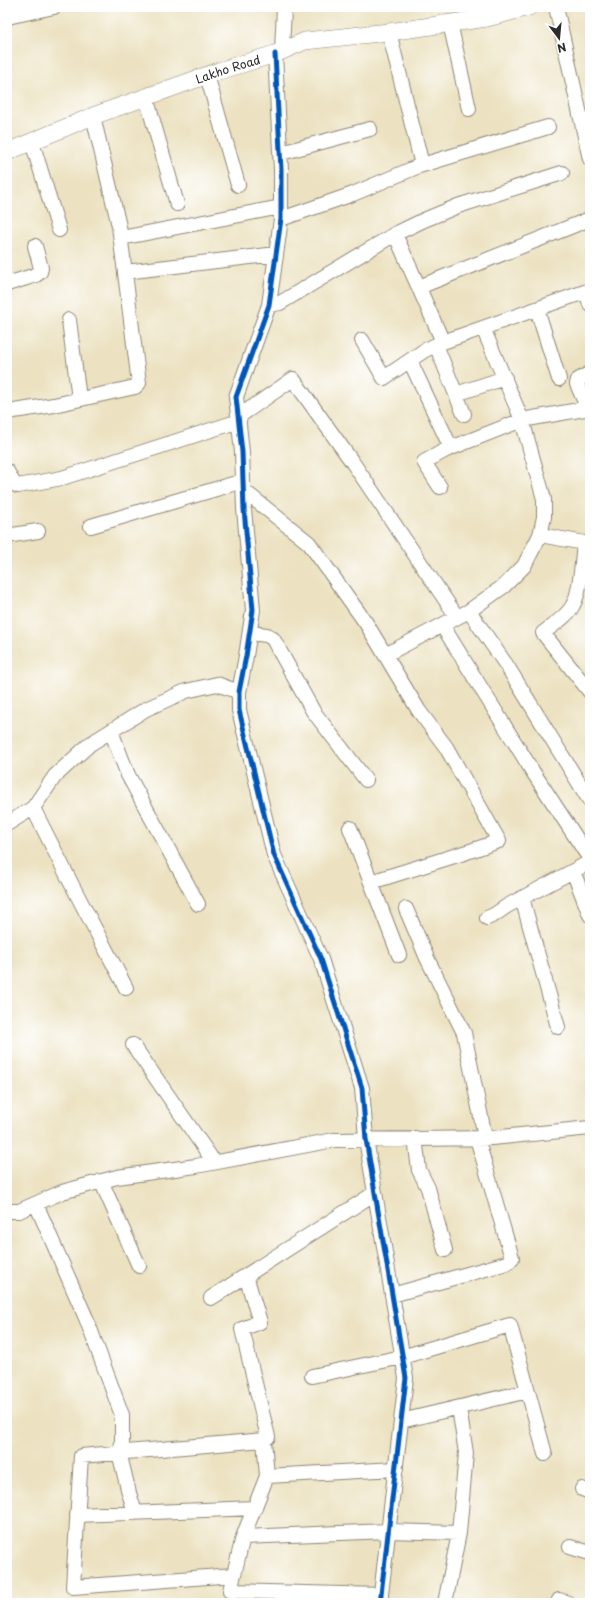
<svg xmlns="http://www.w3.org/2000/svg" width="597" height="1610" viewBox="0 0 597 1610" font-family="'Playpen Sans',sans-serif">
<rect width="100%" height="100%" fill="#fff"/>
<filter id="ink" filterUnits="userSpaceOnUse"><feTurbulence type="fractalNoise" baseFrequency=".025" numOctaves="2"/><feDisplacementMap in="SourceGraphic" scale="8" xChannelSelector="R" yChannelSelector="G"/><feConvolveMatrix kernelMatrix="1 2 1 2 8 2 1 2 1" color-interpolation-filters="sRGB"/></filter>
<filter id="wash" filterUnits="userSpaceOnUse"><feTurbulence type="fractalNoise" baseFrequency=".012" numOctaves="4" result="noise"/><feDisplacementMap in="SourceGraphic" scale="16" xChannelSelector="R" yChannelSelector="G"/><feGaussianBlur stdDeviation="0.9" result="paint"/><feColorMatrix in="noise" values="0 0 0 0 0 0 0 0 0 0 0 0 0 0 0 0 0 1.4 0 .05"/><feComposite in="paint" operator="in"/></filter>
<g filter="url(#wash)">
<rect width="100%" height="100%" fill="#ece2c1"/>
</g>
<g filter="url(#ink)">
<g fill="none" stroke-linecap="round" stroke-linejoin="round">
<defs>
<path id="minor" d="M 556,7 L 590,159
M 12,16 L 54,7
M 450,23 L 469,109
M 389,32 L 422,165
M 282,51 L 284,7
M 275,54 L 281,170 L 281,219 L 269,305 L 236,397 L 242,452 L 244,509 L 253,610 L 246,656 L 239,692 L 239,710 L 274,855 L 321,959 L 362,1088 L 366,1139 L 406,1378 L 380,1603
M 207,75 L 238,185
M 146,97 L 177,204
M 32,142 L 59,230
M 281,153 L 370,129
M 281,219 L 353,194 L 419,166 L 548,127
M 395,234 L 443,342
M 121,238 L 281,207
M 125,272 L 276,254
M 7,284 L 36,275 L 40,272 L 41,268 L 35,246
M 419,287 L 590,219
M 586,292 L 590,304
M 269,305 L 280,303 L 395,234 L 424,220 L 458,206 L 562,173
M 537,309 L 559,379
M 69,320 L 79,399
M 362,340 L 384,378 L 425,350 L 443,342 L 590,290
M 436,345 L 464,414
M 410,361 L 451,448
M 456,394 L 505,378
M 588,409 L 577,384 L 578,380 L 590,373
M 7,412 L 54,405 L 135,387 L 139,383 L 119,226 L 93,116
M 238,417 L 293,379 L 353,463 L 457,617
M 7,471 L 14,484 L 18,486 L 62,478 L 239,421
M 440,487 L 424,462 L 446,450 L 522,420 L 590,408
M 243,490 L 309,543 L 366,623 L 419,711 L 446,747 L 499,841 L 467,852 L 371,882
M 91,526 L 243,481
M 540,535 L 590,544
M 7,536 L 38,531
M 584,543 C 582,559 581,591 573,605 C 567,617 554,624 543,633 L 590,692
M 469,611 L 507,666 L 590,801
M 442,625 L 533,772 L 590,859
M 250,633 L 267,635 L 273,639 L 313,711 L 366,780
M 385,655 L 469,611 L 504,586 L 524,566 L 540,535 L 544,517 L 544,499 L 522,420 L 483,328
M 111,731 L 128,775 L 198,904
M 33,808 L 73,887 L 126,988
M 7,824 L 33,808 L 55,776 L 90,744 L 146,709 L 186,691 L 217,684 L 239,692
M 350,828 L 399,955
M 573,871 L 590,915
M 522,898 L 558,1027
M 406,909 L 427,958 L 464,1033 L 485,1137
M 487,918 L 494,915 L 507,906 L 590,862
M 133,1045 L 214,1162
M 415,1138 L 419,1170 L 428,1188 L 445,1250
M 101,1181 L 139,1266
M 36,1204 L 86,1318 L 122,1415 L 122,1445 L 119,1452 L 129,1493 L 135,1512
M 7,1211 L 19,1211 L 62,1192 L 117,1177 L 196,1166 L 334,1140 L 492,1138 L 590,1128
M 392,1295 L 507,1263 L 512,1258 L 477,1138
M 211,1298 L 375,1193
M 312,1376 L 402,1357 L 510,1325 L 545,1454
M 401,1421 L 528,1391
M 267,1476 L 396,1469
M 582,1489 L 590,1492
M 77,1515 L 255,1508
M 243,1537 L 267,1476 L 264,1440 L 268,1437 L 242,1329 L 260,1322 L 246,1276
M 570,1547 L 590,1553
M 234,1575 L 73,1587 L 81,1456 L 264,1440
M 381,1595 L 230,1591 L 243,1537 L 388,1531 L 459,1533
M 559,1600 L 568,1603
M 445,1603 L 459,1533 L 466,1453 L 459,1408"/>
<g id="tertiary">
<path id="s1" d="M 7,152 L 93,116 L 219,71 L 275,54 L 305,41 L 389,32 L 487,18 L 529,7"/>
</g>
</defs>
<!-- minor casing -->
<use href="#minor" stroke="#8c8676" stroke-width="16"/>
<!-- tertiary casing -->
<use href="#tertiary" stroke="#8c8676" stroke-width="18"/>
<!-- minor -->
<use href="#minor" stroke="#fff" stroke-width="14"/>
<!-- tertiary -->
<use href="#tertiary" stroke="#fff" stroke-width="17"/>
<defs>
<path id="cycleway" d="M 275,54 L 281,170 L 281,219 L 269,305 L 236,397 L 242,452 L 244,509 L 253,610 L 246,656 L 239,692 L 239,710 L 274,855 L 321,959 L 362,1088 L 366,1139 L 406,1378 L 380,1603"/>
</defs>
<!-- cycleway casing -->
<use href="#cycleway" stroke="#fff" stroke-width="8"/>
<!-- cycleway -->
<use href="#cycleway" stroke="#0057b8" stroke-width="5"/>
</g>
</g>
<g text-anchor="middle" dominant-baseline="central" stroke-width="4" stroke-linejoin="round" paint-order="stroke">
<!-- street labels -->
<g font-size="12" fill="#2b2b2b" stroke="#fff">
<text stroke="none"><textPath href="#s1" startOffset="236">Lakho Road</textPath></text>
</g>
</g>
<!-- margin -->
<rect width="597" height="1610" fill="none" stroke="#fff" stroke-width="24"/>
<!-- north arrow -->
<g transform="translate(559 38) rotate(164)" stroke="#ffffff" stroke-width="3" paint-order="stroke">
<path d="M0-3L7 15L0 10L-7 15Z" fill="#2b2b2b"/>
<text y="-6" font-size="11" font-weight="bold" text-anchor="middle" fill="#2b2b2b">N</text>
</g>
</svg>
